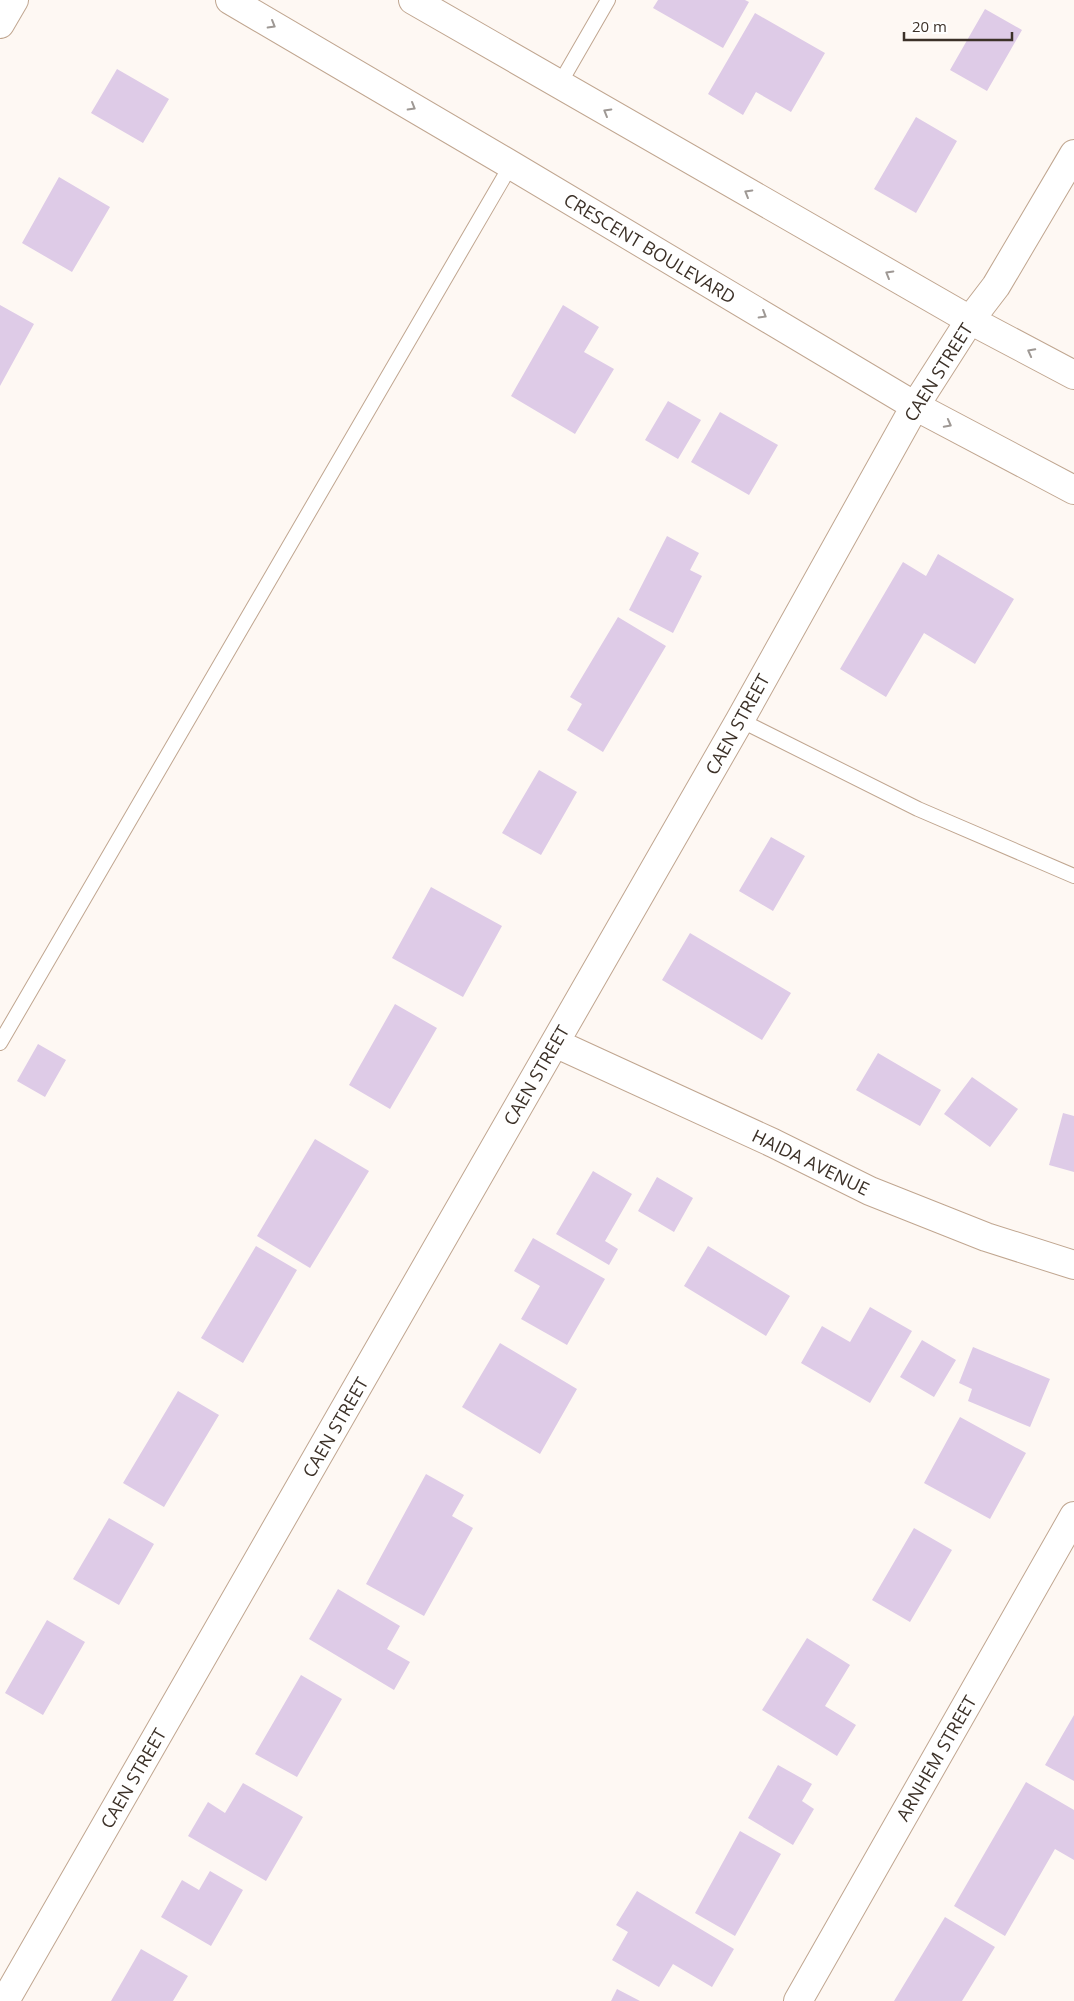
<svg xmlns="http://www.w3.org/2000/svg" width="1074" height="2001" viewBox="0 0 1074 2001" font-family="'Open Sans',sans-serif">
<rect width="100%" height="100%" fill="#fef8f3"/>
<!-- building -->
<path fill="#decbe7" d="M 658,0 L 745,0 L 749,2 L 723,48 L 653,8 Z
M 985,9 L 1022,30 L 987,91 L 950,70 Z
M 755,13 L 825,53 L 791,112 L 756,92 L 743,115 L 708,94 Z
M 117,69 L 169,99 L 143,143 L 91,113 Z
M 916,117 L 957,141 L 916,213 L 874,189 Z
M 59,177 L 110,207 L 72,272 L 22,243 Z
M 0,305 L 34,324 L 0,386 Z
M 563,305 L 599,327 L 584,352 L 614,369 L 575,434 L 511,396 Z
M 668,401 L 701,420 L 678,459 L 645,440 Z
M 720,412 L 778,445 L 749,495 L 691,462 Z
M 667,536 L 699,553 L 690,570 L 702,576 L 673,633 L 629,610 Z
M 938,554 L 1014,599 L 975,664 L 924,633 L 886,697 L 840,669 L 903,562 L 926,576 Z
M 618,617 L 666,646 L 603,752 L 567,730 L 582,704 L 570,697 Z
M 539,770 L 577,792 L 541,855 L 502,833 Z
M 771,837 L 805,856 L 773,911 L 739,891 Z
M 431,887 L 502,926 L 463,997 L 392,958 Z
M 690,933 L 791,993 L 762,1040 L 662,980 Z
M 395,1004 L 437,1028 L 390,1109 L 349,1085 Z
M 38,1044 L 66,1060 L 45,1097 L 17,1081 Z
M 878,1053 L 941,1090 L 920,1126 L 856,1090 Z
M 972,1077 L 1018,1109 L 990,1147 L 944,1114 Z
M 1063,1113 L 1074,1116 L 1074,1172 L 1049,1165 Z
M 315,1139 L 369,1171 L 310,1268 L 257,1236 Z
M 593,1171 L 632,1194 L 605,1241 L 618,1249 L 609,1265 L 556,1234 Z
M 657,1177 L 693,1198 L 674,1232 L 638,1211 Z
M 533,1238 L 605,1279 L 567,1345 L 521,1319 L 540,1286 L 514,1271 Z
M 256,1246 L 297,1270 L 243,1363 L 201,1338 Z
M 708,1246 L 790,1296 L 766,1336 L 684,1286 Z
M 870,1307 L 912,1331 L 870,1403 L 801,1363 L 822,1326 L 850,1342 Z
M 922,1340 L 956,1360 L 934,1397 L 900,1377 Z
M 500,1343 L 577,1389 L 540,1454 L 462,1407 Z
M 973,1347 L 1050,1379 L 1030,1427 L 968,1401 L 972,1389 L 959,1383 Z
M 178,1391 L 219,1415 L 164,1507 L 123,1483 Z
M 960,1417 L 1026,1453 L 990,1519 L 924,1483 Z
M 426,1474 L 464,1495 L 452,1516 L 473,1528 L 424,1616 L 366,1584 Z
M 109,1518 L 154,1544 L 119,1605 L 73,1579 Z
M 914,1528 L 952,1550 L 910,1622 L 872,1600 Z
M 338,1589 L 400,1626 L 387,1649 L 410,1662 L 394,1690 L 309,1639 Z
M 47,1620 L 85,1642 L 43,1715 L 5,1693 Z
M 807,1638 L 850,1665 L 825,1706 L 856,1725 L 837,1756 L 762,1710 Z
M 301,1675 L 342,1699 L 297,1777 L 255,1754 Z
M 1074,1715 L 1074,1781 L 1045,1765 Z
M 778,1765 L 812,1784 L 802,1801 L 814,1809 L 793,1845 L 748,1818 Z
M 1026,1782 L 1074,1810 L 1074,1860 L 1055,1849 L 1005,1936 L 954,1906 Z
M 243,1783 L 303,1817 L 266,1881 L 188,1836 L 208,1802 L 225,1813 Z
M 740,1831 L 781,1854 L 735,1936 L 695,1913 Z
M 210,1871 L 243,1890 L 211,1946 L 161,1917 L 182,1880 L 199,1890 Z
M 637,1891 L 734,1949 L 712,1987 L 673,1964 L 659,1987 L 612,1960 L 628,1932 L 616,1925 Z
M 945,1917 L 995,1947 L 962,2001 L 894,2001 Z
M 141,1949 L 188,1976 L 173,2001 L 111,2001 Z
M 617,1989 L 640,2001 L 611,2001 Z"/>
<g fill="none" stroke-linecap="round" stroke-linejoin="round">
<defs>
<path id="lane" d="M 559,85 L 608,0
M 740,720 L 918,809 L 1074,876
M 0,1043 L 511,165"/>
<path id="street" d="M 230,0 L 511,165 L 915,406 L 1074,490
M 413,0 L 970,320 L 1074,375
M 555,1043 L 773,1143 L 870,1191 L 986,1237 L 1074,1265
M 5,2001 L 740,720 L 915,406 L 970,320 L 996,286 L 1074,154
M 798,2001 L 1074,1516"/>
<path id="secondary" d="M 0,24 L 14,0"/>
</defs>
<!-- lane casing -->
<use href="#lane" stroke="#c0a690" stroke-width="16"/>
<!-- street casing -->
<use href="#street" stroke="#c0a690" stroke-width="30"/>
<!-- secondary casing -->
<use href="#secondary" stroke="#c0a690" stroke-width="30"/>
<!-- lane -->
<use href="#lane" stroke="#fff" stroke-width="14"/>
<!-- street -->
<use href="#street" stroke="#fff" stroke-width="28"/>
<!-- secondary -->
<use href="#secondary" stroke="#fff" stroke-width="28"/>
</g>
<!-- one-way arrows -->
<defs><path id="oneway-chevron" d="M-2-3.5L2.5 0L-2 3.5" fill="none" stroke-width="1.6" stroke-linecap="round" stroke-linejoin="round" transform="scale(1.25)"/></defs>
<g stroke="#9e9894">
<use href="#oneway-chevron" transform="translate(272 25) rotate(30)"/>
<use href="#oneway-chevron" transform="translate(412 107) rotate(30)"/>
<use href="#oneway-chevron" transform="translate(607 112) rotate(-150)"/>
<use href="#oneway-chevron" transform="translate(748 193) rotate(-150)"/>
<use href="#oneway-chevron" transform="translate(889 274) rotate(-150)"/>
<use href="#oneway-chevron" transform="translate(763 315) rotate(31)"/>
<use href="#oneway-chevron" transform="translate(1031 352) rotate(-152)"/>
<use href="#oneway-chevron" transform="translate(948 424) rotate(28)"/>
</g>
<g text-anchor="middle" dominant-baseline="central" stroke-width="4" stroke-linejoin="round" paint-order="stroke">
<!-- street labels -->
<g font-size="18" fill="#3c3128" stroke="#fff">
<text transform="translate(650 248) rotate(31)">CRESCENT BOULEVARD</text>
<text transform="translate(938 372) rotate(-58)">CAEN STREET</text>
<text transform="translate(737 724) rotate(-61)">CAEN STREET</text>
<text transform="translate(536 1075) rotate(-60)">CAEN STREET</text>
<text transform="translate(811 1162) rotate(26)">HAIDA AVENUE</text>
<text transform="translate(335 1427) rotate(-60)">CAEN STREET</text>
<text transform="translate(936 1758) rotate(-60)">ARNHEM STREET</text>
<text transform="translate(133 1778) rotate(-60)">CAEN STREET</text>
</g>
</g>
<!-- scale -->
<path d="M904 32v8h108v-8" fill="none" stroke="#3c3128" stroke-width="2.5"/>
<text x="912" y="32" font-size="15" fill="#3c3128" stroke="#ffffff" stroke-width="4" paint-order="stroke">20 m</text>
</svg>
